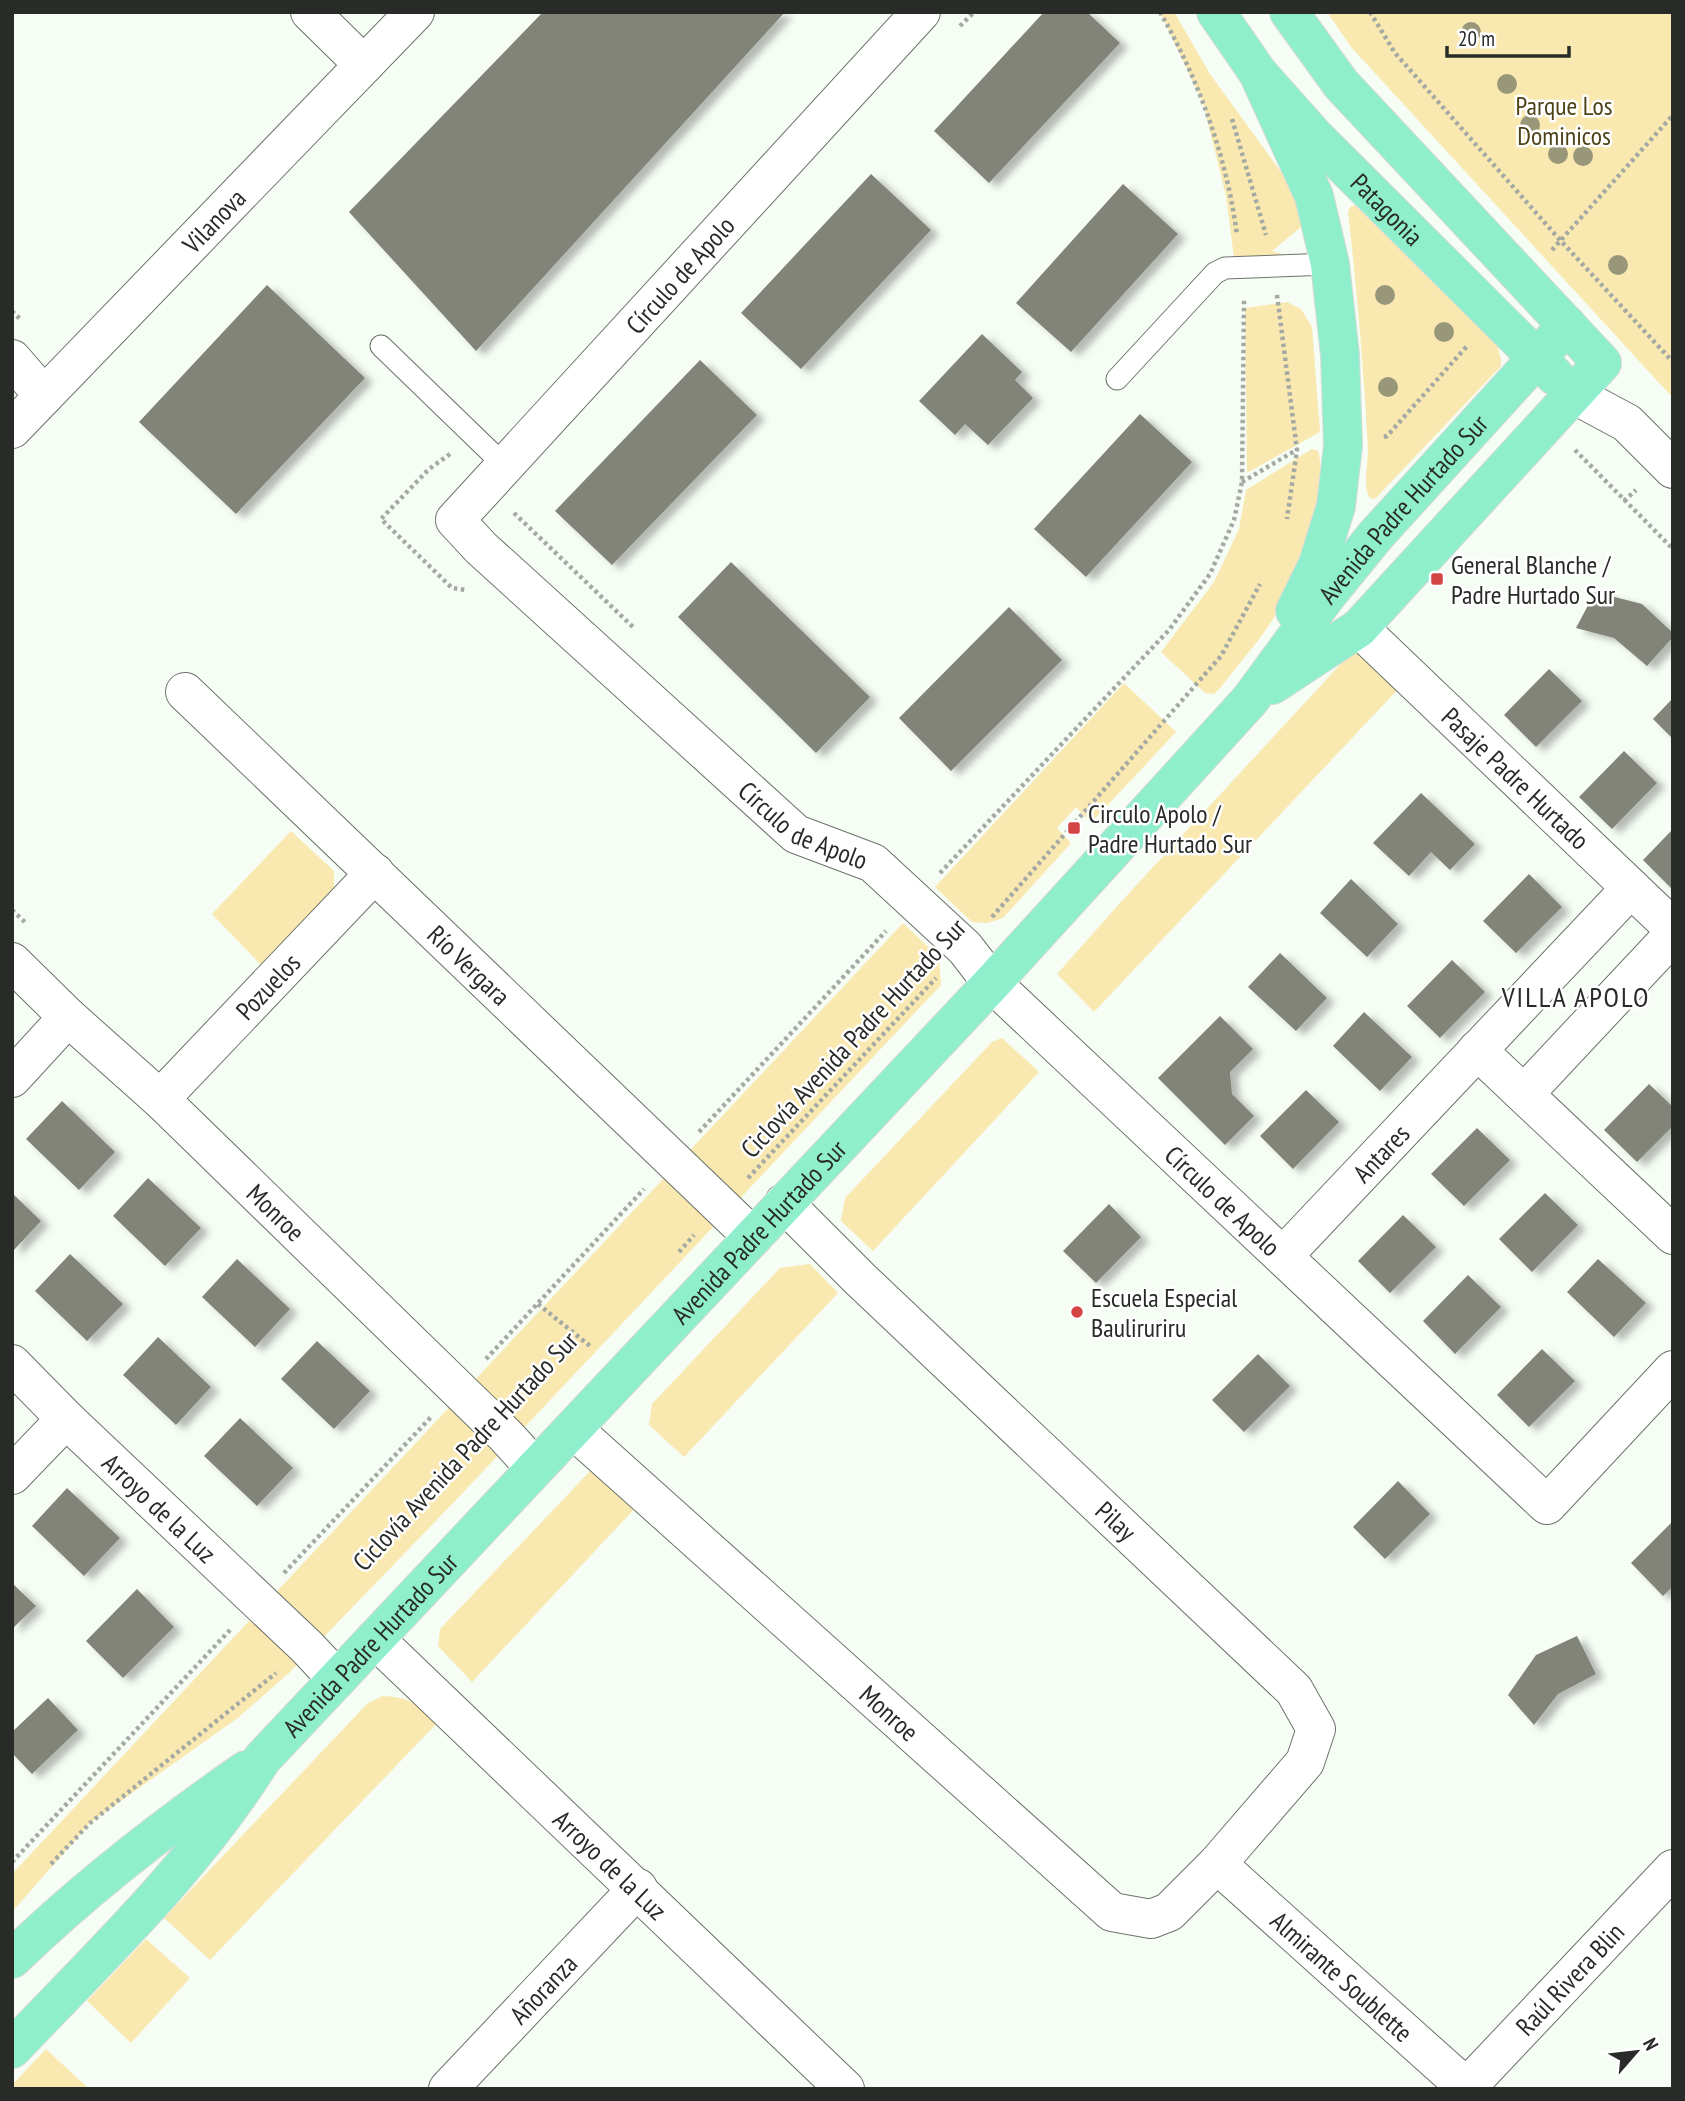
<svg xmlns="http://www.w3.org/2000/svg" width="1685" height="2101" viewBox="0 0 1685 2101" font-family="'PT Sans Narrow',sans-serif">
<defs>
<filter id="shadow"><feDropShadow dx="8" dy="4.5" stdDeviation="3.5" flood-color="#0004"/></filter>
</defs>
<rect width="100%" height="100%" fill="#f5fdf4"/>
<!-- green -->
<path fill="#f9e9b1" d="M 1160,12 L 1174,12 L 1210,74 L 1281,172 L 1295,199 L 1301,227 L 1272,251 L 1289,256 L 1235,265 L 1226,196 L 1203,103 Z
M 1327,12 L 1673,12 L 1673,398 L 1351,47 Z
M 1355,205 L 1497,344 L 1501,359 L 1501,366 L 1375,499 L 1370,498 C 1362,486 1368,465 1368,450 C 1364,371 1357,291 1348,212 L 1350,207 Z
M 1287,302 L 1301,309 L 1312,327 L 1320,432 L 1247,473 L 1245,308 Z
M 1312,449 L 1318,451 C 1330,492 1297,578 1276,614 C 1261,640 1239,663 1221,687 L 1214,694 L 1205,693 L 1161,652 L 1214,582 L 1239,529 L 1246,490 Z
M 1360,643 L 1402,685 L 1094,1012 L 1057,974 L 1119,904 Z
M 1124,683 L 1176,732 L 1091,823 L 1076,807 L 1057,828 L 1071,843 L 1003,918 L 987,923 L 972,922 L 935,887 Z
M 291,831 L 334,871 L 334,888 L 261,965 L 212,914 Z
M 903,923 L 939,957 L 941,985 L 455,1501 L 290,1672 L 239,1717 L 90,1823 L 12,1912 L 12,1874 Z
M 1002,1038 L 1039,1072 L 873,1251 L 841,1221 L 845,1198 L 992,1042 Z
M 810,1264 L 838,1293 L 684,1457 L 649,1425 L 652,1404 L 780,1268 Z
M 594,1467 L 639,1504 L 472,1682 L 438,1646 L 440,1629 Z
M 382,1696 C 410,1697 418,1704 438,1722 L 210,1960 L 164,1918 L 367,1704 Z
M 146,1939 L 190,1978 L 131,2043 L 87,2001 Z
M 46,2049 L 89,2089 L 12,2089 L 12,2085 Z"/>
<!-- building -->
<path fill="#82847a" filter="url(#shadow)" d="M 543,12 L 785,12 L 476,351 L 349,212 Z
M 1044,12 L 1087,12 L 1120,43 L 989,183 L 934,131 Z
M 871,174 L 931,230 L 801,369 L 741,313 Z
M 1123,184 L 1178,234 L 1071,352 L 1016,303 Z
M 267,285 L 365,378 L 236,514 L 139,422 Z
M 982,334 L 1022,372 L 1015,380 L 1033,398 L 988,445 L 965,424 L 955,435 L 919,401 Z
M 700,360 L 757,415 L 612,565 L 555,511 Z
M 1140,414 L 1192,462 L 1086,577 L 1034,529 Z
M 731,562 L 870,697 L 816,753 L 678,617 Z
M 1595,592 L 1642,604 L 1673,633 L 1673,637 L 1647,666 L 1614,638 L 1576,628 Z
M 1009,607 L 1062,660 L 951,771 L 899,718 Z
M 1549,669 L 1582,701 L 1536,747 L 1504,715 Z
M 1673,698 L 1673,739 L 1653,719 Z
M 1624,751 L 1657,783 L 1612,829 L 1579,797 Z
M 1421,793 L 1475,844 L 1450,870 L 1431,852 L 1409,876 L 1373,843 Z
M 1673,829 L 1673,890 L 1643,860 Z
M 1529,874 L 1562,907 L 1516,953 L 1483,921 Z
M 1351,879 L 1398,924 L 1367,957 L 1320,913 Z
M 1280,953 L 1327,998 L 1296,1031 L 1248,987 Z
M 1452,960 L 1485,992 L 1440,1038 L 1407,1006 Z
M 1364,1012 L 1412,1057 L 1380,1091 L 1333,1046 Z
M 1220,1016 L 1253,1049 L 1230,1072 L 1232,1094 L 1254,1116 L 1225,1145 L 1158,1078 Z
M 1649,1084 L 1673,1107 L 1673,1126 L 1637,1162 L 1604,1130 Z
M 1306,1090 L 1339,1122 L 1293,1169 L 1260,1136 Z
M 62,1101 L 115,1152 L 79,1190 L 26,1139 Z
M 1477,1128 L 1510,1160 L 1464,1206 L 1431,1174 Z
M 148,1178 L 201,1228 L 165,1266 L 113,1216 Z
M 12,1193 L 41,1221 L 12,1252 Z
M 1545,1193 L 1578,1225 L 1532,1272 L 1499,1239 Z
M 1109,1204 L 1141,1237 L 1096,1283 L 1063,1251 Z
M 1403,1215 L 1436,1247 L 1390,1293 L 1358,1261 Z
M 70,1254 L 123,1304 L 87,1341 L 35,1291 Z
M 237,1259 L 290,1309 L 255,1347 L 202,1297 Z
M 1598,1259 L 1646,1303 L 1614,1337 L 1567,1292 Z
M 1468,1275 L 1501,1307 L 1455,1354 L 1423,1321 Z
M 158,1337 L 211,1387 L 176,1425 L 123,1375 Z
M 317,1341 L 370,1391 L 334,1429 L 281,1379 Z
M 1542,1349 L 1575,1381 L 1529,1427 L 1497,1395 Z
M 1258,1354 L 1290,1386 L 1244,1432 L 1212,1400 Z
M 240,1418 L 293,1468 L 257,1506 L 204,1456 Z
M 1398,1481 L 1430,1514 L 1385,1559 L 1353,1527 Z
M 67,1488 L 120,1538 L 84,1576 L 32,1526 Z
M 1673,1521 L 1673,1586 L 1663,1596 L 1631,1563 Z
M 12,1583 L 36,1606 L 12,1629 Z
M 137,1589 L 174,1627 L 123,1678 L 86,1641 Z
M 1577,1636 L 1596,1674 L 1558,1694 L 1534,1725 L 1508,1695 L 1536,1655 Z
M 48,1698 L 78,1730 L 32,1774 L 12,1753 L 12,1732 Z"/>
<g fill="none" stroke-linecap="round" stroke-linejoin="round">
<defs>
<path id="service" d="M 381,346 L 505,466
M 1117,379 L 1215,273 L 1225,268 L 1330,264"/>
<g id="minor">
<path d="M 310,12 L 364,65"/>
<path id="s1" d="M 921,12 L 455,520 L 481,548 L 796,834 L 873,863 L 965,948 L 992,983 L 1547,1505 L 1673,1370"/>
<path d="M 12,359 L 44,396"/>
<path id="s2" d="M 12,429 L 415,12"/>
<path id="s3" d="M 1359,628 L 1673,928"/>
<path id="s4" d="M 185,692 L 753,1237"/>
<path id="s5" d="M 12,962 L 68,1017 L 160,1099 L 506,1436 L 535,1468"/>
<path d="M 1477,1050 L 1673,1235"/>
<path d="M 12,1078 L 68,1017"/>
<path d="M 1524,1094 L 1673,935"/>
<path id="s6" d="M 160,1099 L 375,873"/>
<path id="s7" d="M 1283,1256 L 1631,888"/>
<path id="s8" d="M 12,1364 L 66,1419 L 307,1647 L 337,1679"/>
<path id="s9" d="M 573,1429 L 1112,1912 L 1151,1919 L 1169,1912 L 1217,1864 L 1305,1762 L 1316,1729 L 1294,1690 L 860,1279 L 784,1203"/>
<path d="M 12,1475 L 66,1419"/>
<path id="s10" d="M 375,1639 L 845,2089"/>
<path id="s11" d="M 1217,1864 L 1468,2089"/>
<path id="s12" d="M 1467,2087 L 1673,1869"/>
<path id="s13" d="M 448,2089 L 638,1888"/>
</g>
<path id="secondary" d="M 1573,394 L 1627,423 L 1673,469"/>
<g id="primary">
<path id="s14" d="M 1216,12 L 1258,73 L 1315,137 L 1555,376"/>
<path d="M 1258,73 L 1314,196 L 1330,264 L 1340,355 L 1343,446 L 1336,506 L 1318,564 L 1295,611"/>
<path d="M 1272,685 L 1359,628 L 1602,363 L 1341,84 L 1289,12"/>
<path d="M 12,1959 C 84,1889 164,1827 246,1770"/>
<path id="s15" d="M 12,2049 C 101,1955 193,1869 262,1759 L 992,983 L 1250,700 L 1327,595 L 1376,535 L 1567,325"/>
</g>
</defs>
<!-- service casing -->
<use href="#service" stroke="#6c736b" stroke-width="23"/>
<!-- minor casing -->
<use href="#minor" stroke="#6c736b" stroke-width="40"/>
<!-- secondary casing -->
<use href="#secondary" stroke="#6c736b" stroke-width="40"/>
<!-- primary casing -->
<use href="#primary" stroke="#d8d9d8" stroke-width="40"/>
<!-- path -->
<path stroke="#a4aaa3" stroke-width="4.5" stroke-dasharray="3.5 3.5" stroke-linecap="butt" d="M 1160,12 C 1199,80 1227,158 1237,235
M 1370,12 L 1395,53 L 1560,240 L 1673,362
M 960,26 L 974,12
M 1232,119 L 1266,235
M 1552,250 L 1673,115
M 1277,295 L 1297,450 L 1287,519
M 12,311 L 21,320
M 1384,437 L 1387,436 L 1467,346
M 1575,450 L 1673,549
M 450,454 L 429,469 L 381,519 L 452,588 L 466,590
M 1242,482 L 1298,449
M 1624,501 L 1636,490
M 514,513 L 634,628
M 940,873 L 1169,630 L 1210,574 L 1234,520 L 1242,482 L 1244,299
M 12,910 L 27,924
M 992,917 L 1221,656 L 1260,584
M 699,1132 L 886,931
M 748,1178 L 936,978
M 679,1252 L 694,1235
M 538,1304 L 590,1346
M 486,1359 L 644,1189
M 284,1573 L 432,1416
M 12,1862 L 230,1630
M 51,1864 L 90,1823 L 276,1673"/>
<!-- service -->
<use href="#service" stroke="#fff" stroke-width="21"/>
<!-- minor -->
<use href="#minor" stroke="#fff" stroke-width="38"/>
<!-- secondary -->
<use href="#secondary" stroke="#fff" stroke-width="38"/>
<!-- primary -->
<use href="#primary" stroke="#8fefcd" stroke-width="38"/>
</g>
<!-- trees -->
<g fill="#99977a">
<circle cx="1471" cy="32" r="10"/>
<circle cx="1507" cy="84" r="10"/>
<circle cx="1530" cy="125" r="10"/>
<circle cx="1558" cy="154" r="10"/>
<circle cx="1583" cy="156" r="10"/>
<circle cx="1618" cy="265" r="10"/>
<circle cx="1385" cy="295" r="10"/>
<circle cx="1444" cy="332" r="10"/>
<circle cx="1388" cy="387" r="10"/>
</g>
<!-- markers -->
<g fill="#d34445" stroke="#fff" stroke-width="2.5">
<rect x="1430" y="572" width="14" height="14" rx="3.5"/>
<rect x="1067" y="821" width="14" height="14" rx="3.5"/>
<circle cx="1077" cy="1312" r="7"/>
</g>
<g text-anchor="middle" dominant-baseline="central" stroke-width="5" stroke-linejoin="round" paint-order="stroke">
<!-- park labels -->
<g font-size="26" fill="#4e4317" stroke="#fff">
<text x="1564" y="105">Parque Los<tspan x="1564" dy="30">Dominicos</tspan></text>
</g>
<!-- street labels -->
<g font-size="26" fill="#282b27" stroke="#fff">
<text stroke="none"><textPath href="#s14" startOffset="262">Patagonia</textPath></text>
<text stroke="none"><textPath href="#s2" startOffset="290">Vilanova</textPath></text>
<text transform="translate(680 275) rotate(-48)">Círculo de Apolo</text>
<text stroke="none"><textPath href="#s15" startOffset="2077">Avenida Padre Hurtado Sur</textPath></text>
<text stroke="none"><textPath href="#s3" startOffset="217">Pasaje Padre Hurtado</textPath></text>
<text stroke="none"><textPath href="#s1" startOffset="1155">Círculo de Apolo</textPath></text>
<text stroke="none"><textPath href="#s4" startOffset="394">Río Vergara</textPath></text>
<text stroke="none"><textPath href="#s6" startOffset="156">Pozuelos</textPath></text>
<text transform="translate(853 1038) rotate(-47)">Ciclovía Avenida Padre Hurtado Sur</text>
<text stroke="none"><textPath href="#s7" startOffset="142">Antares</textPath></text>
<text stroke="none"><textPath href="#s1" startOffset="1722">Círculo de Apolo</textPath></text>
<text stroke="none"><textPath href="#s5" startOffset="364">Monroe</textPath></text>
<text stroke="none"><textPath href="#s15" startOffset="1108">Avenida Padre Hurtado Sur</textPath></text>
<text transform="translate(465 1451) rotate(-47)">Ciclovía Avenida Padre Hurtado Sur</text>
<text stroke="none"><textPath href="#s8" startOffset="206">Arroyo de la Luz</textPath></text>
<text transform="translate(1116 1521) rotate(43)">Pilay</text>
<text stroke="none"><textPath href="#s15" startOffset="541">Avenida Padre Hurtado Sur</textPath></text>
<text stroke="none"><textPath href="#s9" startOffset="425">Monroe</textPath></text>
<text stroke="none"><textPath href="#s10" startOffset="326">Arroyo de la Luz</textPath></text>
<text stroke="none"><textPath href="#s11" startOffset="168">Almirante Soublette</textPath></text>
<text stroke="none"><textPath href="#s12" startOffset="149">Raúl Rivera Blin</textPath></text>
<text stroke="none"><textPath href="#s13" startOffset="138">Añoranza</textPath></text>
</g>
<!-- poi labels -->
<g font-size="26" fill="#282b27" stroke="#fff" text-anchor="start">
<text x="1451" y="564">General Blanche /<tspan x="1451" dy="30">Padre Hurtado Sur</tspan></text>
<text x="1088" y="813">Circulo Apolo /<tspan x="1088" dy="30">Padre Hurtado Sur</tspan></text>
<text x="1091" y="1297">Escuela Especial<tspan x="1091" dy="30">Bauliruriru</tspan></text>
</g>
<!-- neighbourhood labels -->
<g font-size="28" letter-spacing="2" fill="#282b27" stroke="#fff">
<text x="1576" y="996">VILLA APOLO</text>
</g>
</g>
<!-- border -->
<rect width="1685" height="2101" fill="none" stroke="#282b27" stroke-width="28"/>
<!-- north arrow -->
<g transform="translate(1636 2052) rotate(62)" stroke="#ffffff" stroke-width="5" paint-order="stroke">
<path d="M0-5L12 26L0 18L-12 26Z" fill="#282b27"/>
<text y="-10" font-size="19" font-weight="bold" text-anchor="middle" fill="#282b27">N</text>
</g>
<!-- scale -->
<path d="M1447 46v10h122v-10" fill="none" stroke="#282b27" stroke-width="3.5"/>
<text x="1458" y="46" font-size="21" fill="#282b27" stroke="#ffffff" stroke-width="5" paint-order="stroke">20 m</text>
</svg>
